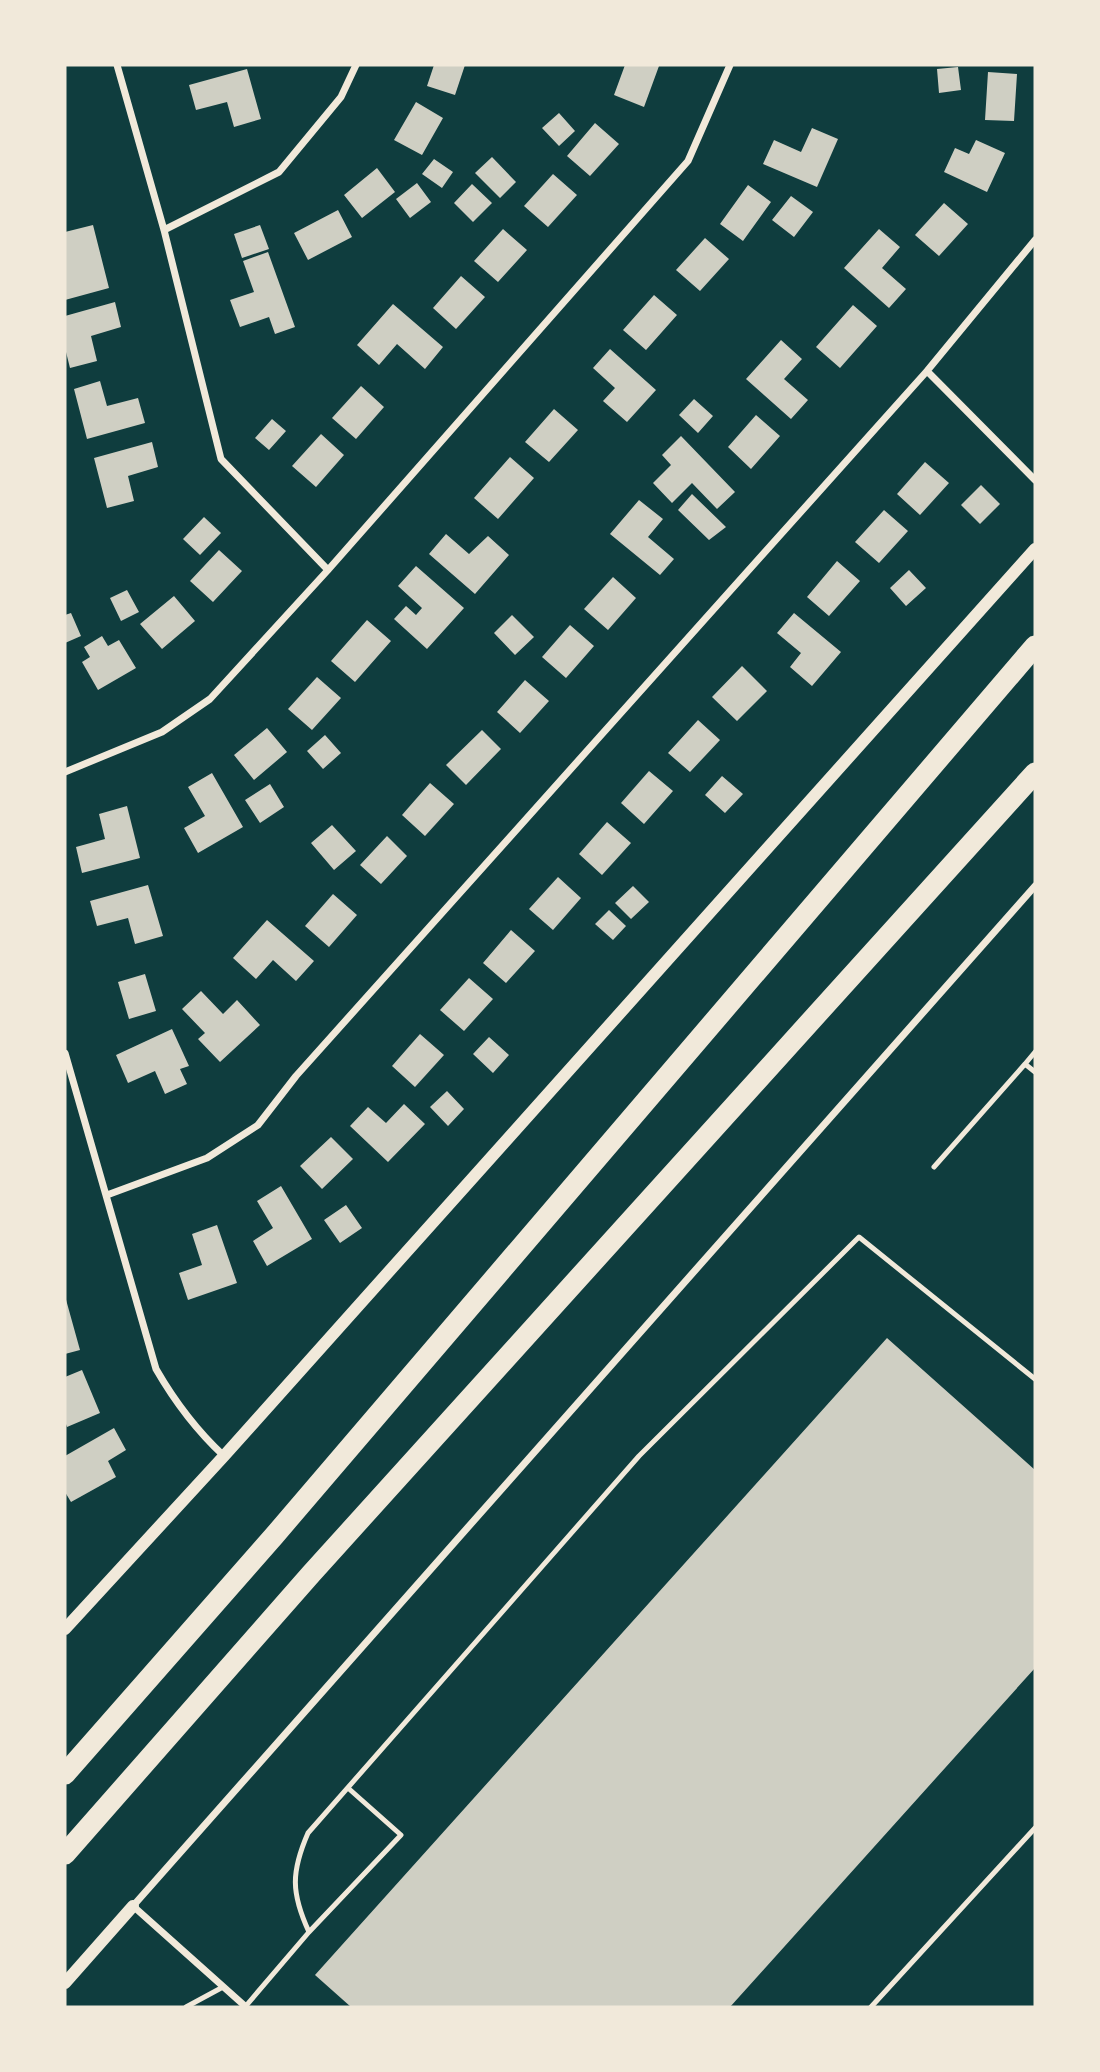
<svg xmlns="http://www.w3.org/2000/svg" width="1100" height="2072" viewBox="0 0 1100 2072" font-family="'Exo 2',sans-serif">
<rect width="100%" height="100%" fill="#0f3d3e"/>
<!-- building -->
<path fill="#cfcfc3" d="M 434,65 L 465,65 L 455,95 L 427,86 Z
M 625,65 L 659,66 L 644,107 L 614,95 Z
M 958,67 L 961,90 L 939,93 L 937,69 Z
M 247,69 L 261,119 L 234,127 L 227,102 L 196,110 L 189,85 Z
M 988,72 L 1017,74 L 1014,121 L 985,120 Z
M 416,102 L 443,118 L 422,155 L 394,140 Z
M 559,113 L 575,131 L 559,146 L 542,128 Z
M 595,123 L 619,144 L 590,176 L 567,156 Z
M 812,128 L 838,139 L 817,187 L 763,164 L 774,140 L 801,152 Z
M 976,140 L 1005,153 L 987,192 L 944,172 L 955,148 L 969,154 Z
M 492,157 L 516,182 L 500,198 L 475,173 Z
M 434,159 L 453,172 L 442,188 L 422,174 Z
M 377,168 L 395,192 L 362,218 L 344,195 Z
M 553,174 L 577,195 L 548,227 L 524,206 Z
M 417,183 L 431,202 L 410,218 L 396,199 Z
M 472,184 L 492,203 L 473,222 L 454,203 Z
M 748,185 L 771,202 L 743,241 L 720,224 Z
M 791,196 L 813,212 L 794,237 L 772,220 Z
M 944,203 L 968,224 L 939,256 L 915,235 Z
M 338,210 L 352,237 L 308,260 L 294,233 Z
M 93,225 L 109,288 L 65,300 L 65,232 Z
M 260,225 L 269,249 L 242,258 L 234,234 Z
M 503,229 L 527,250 L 498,282 L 474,261 Z
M 879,229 L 900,247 L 882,268 L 906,289 L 889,308 L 844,268 Z
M 705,238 L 729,259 L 700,291 L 676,270 Z
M 268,252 L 295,327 L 275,334 L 269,317 L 240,327 L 230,300 L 254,292 L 243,261 Z
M 461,276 L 485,297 L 456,329 L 433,308 Z
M 654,295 L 677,315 L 646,350 L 623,330 Z
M 115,302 L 121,327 L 91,336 L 97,361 L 70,368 L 65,348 L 65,316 Z
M 393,304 L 443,347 L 425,369 L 397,344 L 379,365 L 357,345 Z
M 853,305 L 877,326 L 840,368 L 816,347 Z
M 781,340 L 802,359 L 784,379 L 808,400 L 791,419 L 746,379 Z
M 610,349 L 656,390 L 627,422 L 603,401 L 615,388 L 593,368 Z
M 100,381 L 107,406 L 138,398 L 145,423 L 87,439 L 74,389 Z
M 361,386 L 384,407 L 356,439 L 332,418 Z
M 694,399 L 713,416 L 698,433 L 679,415 Z
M 554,409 L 578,430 L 549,462 L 525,442 Z
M 756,415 L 780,436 L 751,469 L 728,447 Z
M 272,419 L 286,431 L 269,450 L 255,438 Z
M 321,434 L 344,455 L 316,487 L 292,466 Z
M 681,436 L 735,492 L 717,509 L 692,483 L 672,503 L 653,483 L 671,465 L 662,455 Z
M 152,442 L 158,467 L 128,476 L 134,501 L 107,508 L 94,458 Z
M 510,457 L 534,478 L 498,519 L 474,498 Z
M 925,462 L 949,483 L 920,515 L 897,494 Z
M 981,485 L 1000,504 L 980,524 L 961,505 Z
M 692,494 L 726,527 L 709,540 L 678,510 Z
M 639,500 L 663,519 L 648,537 L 674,559 L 660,575 L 610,534 Z
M 884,510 L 908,531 L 879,563 L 855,542 Z
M 204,517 L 221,533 L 200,555 L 183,539 Z
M 446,534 L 469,554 L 488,536 L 509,555 L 475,594 L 429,554 Z
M 219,550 L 242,571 L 213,602 L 190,581 Z
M 837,561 L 860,581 L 829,616 L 807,597 Z
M 416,566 L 464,608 L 427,649 L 394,619 L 406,606 L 416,615 L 422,608 L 398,586 Z
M 909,570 L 926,588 L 906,606 L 890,588 Z
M 613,577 L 636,598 L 608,630 L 584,609 Z
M 127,590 L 139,612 L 121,621 L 110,598 Z
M 174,596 L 195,621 L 162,649 L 140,624 Z
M 71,613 L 81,636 L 65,643 L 65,615 Z
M 794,613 L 841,652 L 812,686 L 790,667 L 801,653 L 777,633 Z
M 512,615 L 534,637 L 515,655 L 494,633 Z
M 367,620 L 391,641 L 355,682 L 331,661 Z
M 570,625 L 594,646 L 566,678 L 542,657 Z
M 102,636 L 108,646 L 119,640 L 136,668 L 98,690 L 82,662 L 90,657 L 84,647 Z
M 742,666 L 767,691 L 737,721 L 712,697 Z
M 317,677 L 341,698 L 312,730 L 288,709 Z
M 525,680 L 549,701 L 520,733 L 497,712 Z
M 698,720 L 720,740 L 690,772 L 668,753 Z
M 267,728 L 287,752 L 254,780 L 234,755 Z
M 482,730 L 501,749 L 466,785 L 446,765 Z
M 325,735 L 341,753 L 323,769 L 307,751 Z
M 649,771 L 673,791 L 644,824 L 621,803 Z
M 212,773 L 243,827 L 198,853 L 184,828 L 205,816 L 188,787 Z
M 722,776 L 743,794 L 725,813 L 705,795 Z
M 430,783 L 454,804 L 425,836 L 402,815 Z
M 270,784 L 284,807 L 260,823 L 245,800 Z
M 127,806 L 140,858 L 82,873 L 76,847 L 105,839 L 99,814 Z
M 607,822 L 631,843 L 602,875 L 579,854 Z
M 332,825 L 356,851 L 334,870 L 311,843 Z
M 387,836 L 407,856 L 381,884 L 360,865 Z
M 558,877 L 581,898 L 553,930 L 529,909 Z
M 148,885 L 163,936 L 135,944 L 128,918 L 97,926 L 90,901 Z
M 633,886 L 649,902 L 631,919 L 615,903 Z
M 333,894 L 357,915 L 329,947 L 305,926 Z
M 609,910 L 626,926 L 613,940 L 595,924 Z
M 267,920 L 314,961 L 296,981 L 273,960 L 256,979 L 233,958 Z
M 511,930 L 535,951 L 506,983 L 483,963 Z
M 145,974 L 156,1011 L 129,1019 L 118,982 Z
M 469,978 L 493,999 L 464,1031 L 440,1010 Z
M 201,991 L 223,1014 L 237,1000 L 260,1025 L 220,1062 L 198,1039 L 205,1033 L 182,1009 Z
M 172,1029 L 189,1066 L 180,1069 L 187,1084 L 165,1094 L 155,1071 L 128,1083 L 116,1055 Z
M 420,1034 L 444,1055 L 415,1087 L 392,1066 Z
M 489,1037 L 509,1055 L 493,1073 L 473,1054 Z
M 447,1091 L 464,1109 L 448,1126 L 430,1107 Z
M 404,1104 L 425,1124 L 388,1162 L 350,1126 L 368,1107 L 386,1123 Z
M 331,1137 L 353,1159 L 322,1189 L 300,1166 Z
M 281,1186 L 312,1239 L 267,1266 L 253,1241 L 273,1228 L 257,1201 Z
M 346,1205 L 362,1228 L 340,1243 L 324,1220 Z
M 217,1225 L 237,1283 L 188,1300 L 179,1273 L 202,1265 L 192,1234 Z
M 65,1296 L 80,1350 L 65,1354 Z
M 887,1338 L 1035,1470 L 1035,1668 L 730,2007 L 351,2007 L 315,1975 Z
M 82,1370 L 100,1413 L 67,1427 L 65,1421 L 65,1377 Z
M 114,1428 L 126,1450 L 108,1461 L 116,1477 L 71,1502 L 65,1492 L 65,1456 Z"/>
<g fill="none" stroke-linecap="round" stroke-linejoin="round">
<!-- service -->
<path stroke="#f1e9da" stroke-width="5" d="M 1035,1052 L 1025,1064 L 1035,1072
M 934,1167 L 1025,1064
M 309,1932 L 401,1835 L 348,1788
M 186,2007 L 223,1987
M 245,2007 L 309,1932 C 291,1893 291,1872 308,1833 L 639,1456 L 859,1237 L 1035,1379
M 871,2007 L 1035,1828"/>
<!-- minor -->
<path stroke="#f1e9da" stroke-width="7" d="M 117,65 L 164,230 L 221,459 L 328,570
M 164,230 L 279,172 L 341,97 L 356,65
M 927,371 L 1035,480
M 65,772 L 162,732 L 210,699 L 328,570 L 688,161 L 730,65
M 65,1053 L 156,1369 C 175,1402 196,1430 224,1456
M 107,1195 L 207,1158 L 258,1125 L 296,1076 L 927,371 L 1035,240
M 246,2007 L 133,1906 L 1035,886"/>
<!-- tertiary -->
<path stroke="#f1e9da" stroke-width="12" d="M 65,1629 L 224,1456 L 1035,549
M 65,1983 L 133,1906"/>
<!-- motorway -->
<path stroke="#f1e9da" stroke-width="21" d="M 65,1774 L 274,1536 L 1035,646
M 65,1854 L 311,1574 L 1035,773"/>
</g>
<!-- border -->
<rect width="1100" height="2072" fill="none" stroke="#f1e9da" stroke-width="133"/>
</svg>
